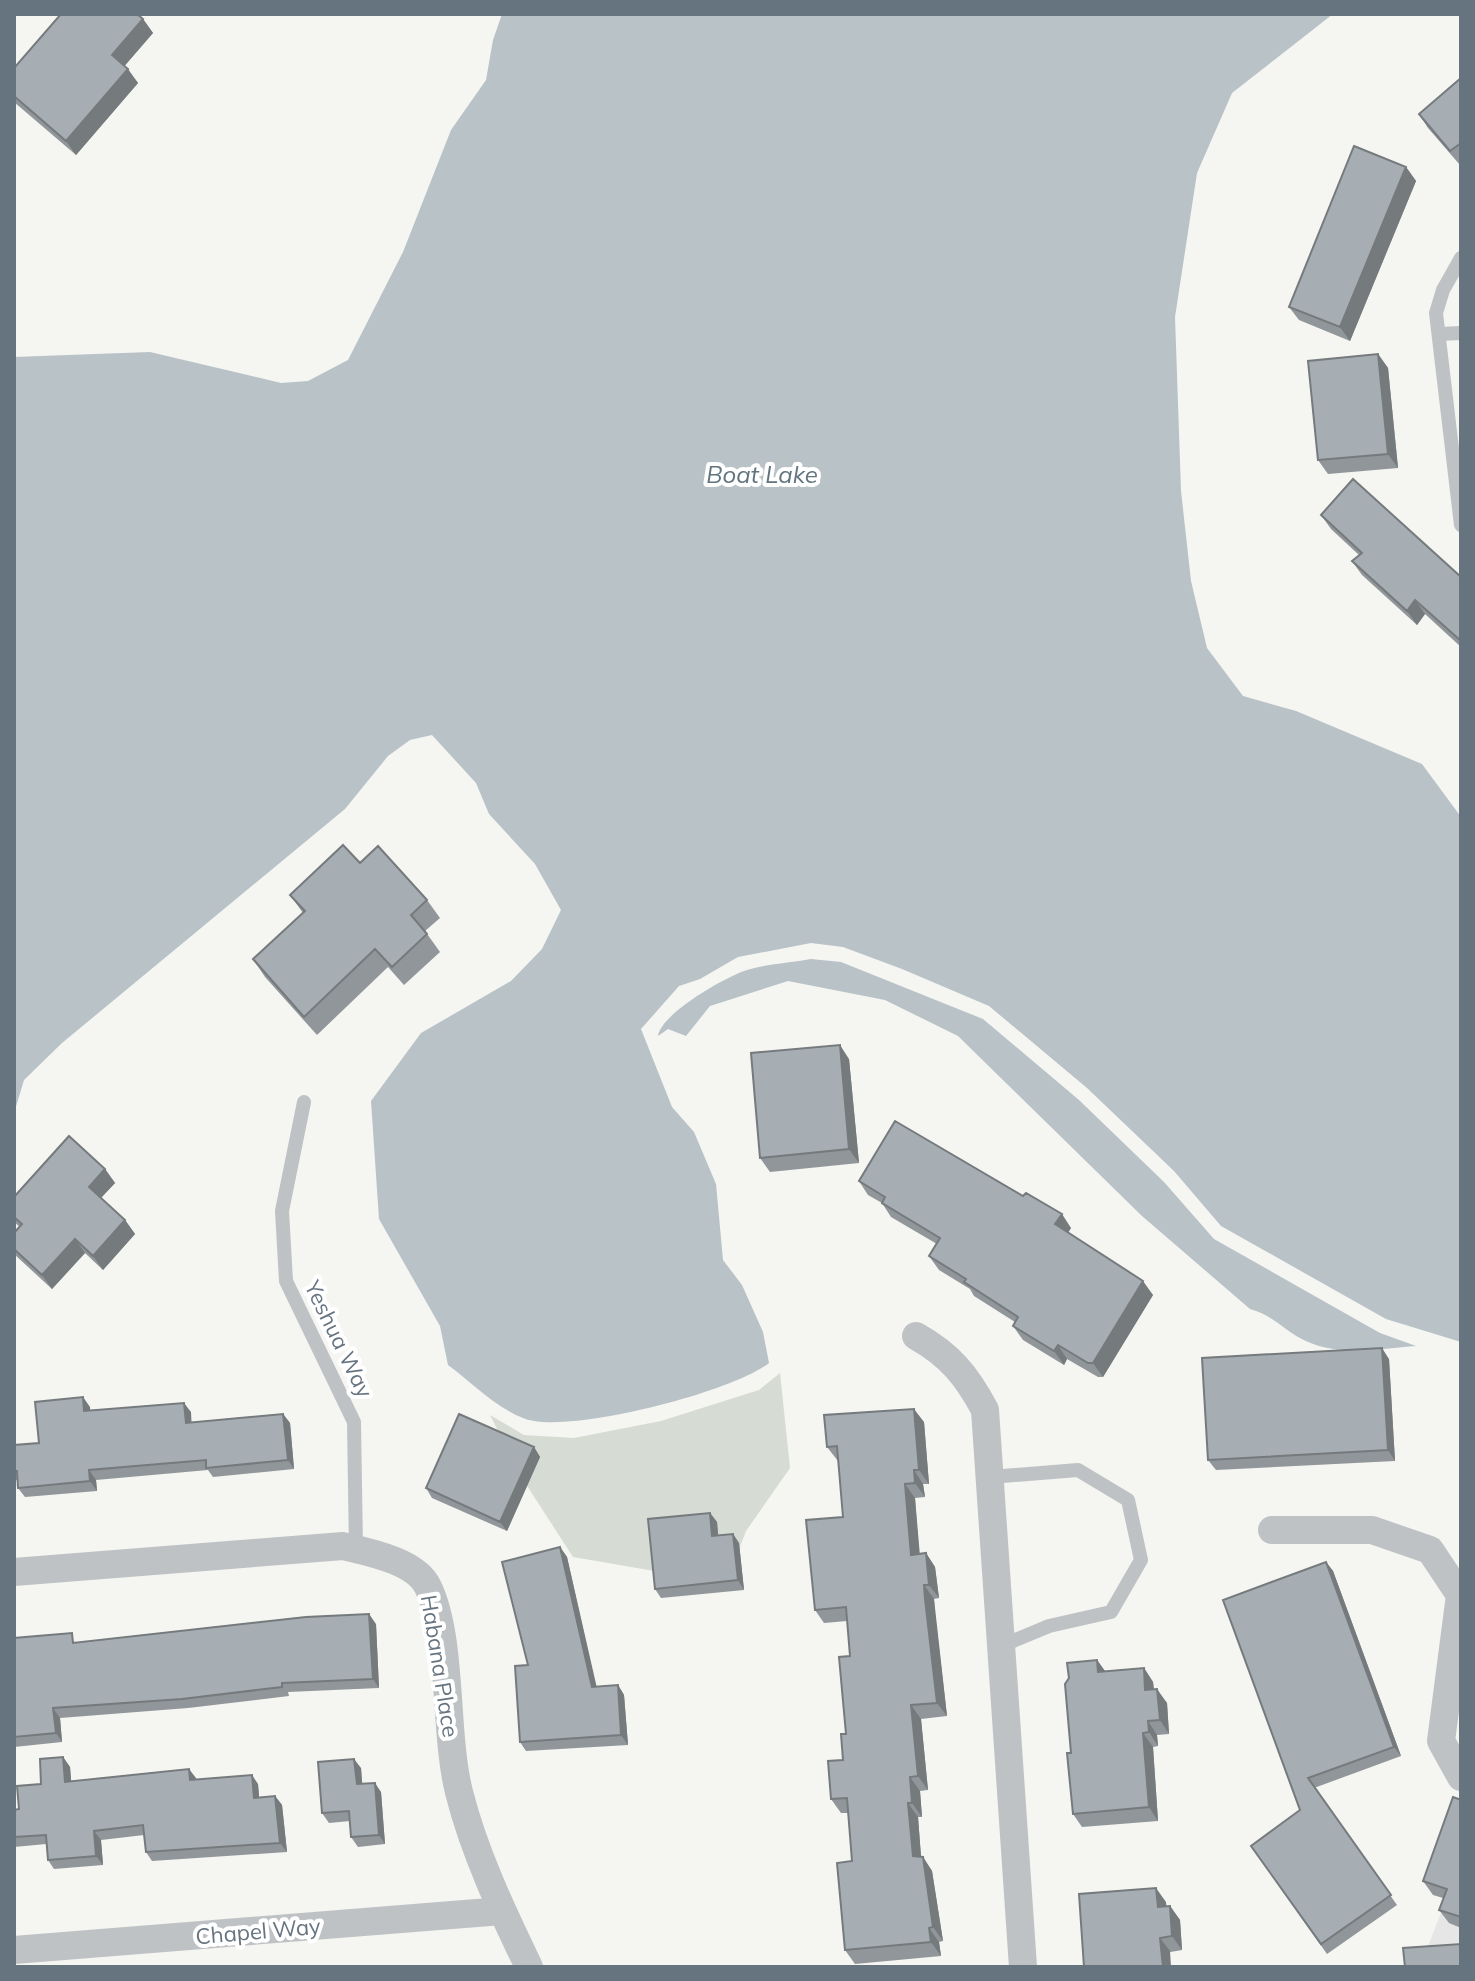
<svg xmlns="http://www.w3.org/2000/svg" width="1475" height="1981" viewBox="0 0 1475 1981" font-family="Mulish,sans-serif">
<rect width="100%" height="100%" fill="#f5f5f1"/>
<!-- built -->
<path fill="#e5e6e5" d="M 1461,1861 L 1461,1967 L 1420,1967 Z"/>
<!-- green -->
<path fill="#d6dbd3" d="M 780,1373 L 790,1468 L 746,1531 L 739,1549 L 666,1573 L 573,1557 L 522,1478 L 490,1415 L 524,1435 L 574,1438 L 661,1421 L 759,1390 Z"/>
<!-- water -->
<path fill="#b8c2c7" d="M 502,14 L 1333,14 L 1232,93 L 1197,173 L 1175,317 L 1181,491 L 1191,581 L 1207,648 L 1243,696 L 1296,711 L 1422,764 L 1461,817 L 1461,1342 L 1386,1319 L 1221,1226 L 1174,1171 L 1087,1088 L 989,1006 L 902,969 L 843,947 L 811,943 L 738,957 L 700,979 L 679,986 L 641,1029 L 672,1107 L 694,1132 L 716,1184 L 723,1260 L 742,1285 L 763,1332 L 769,1363 C 733,1392 565,1436 523,1418 C 495,1407 471,1382 448,1365 L 440,1326 L 379,1219 L 371,1101 L 421,1033 L 511,981 L 542,949 L 561,910 L 535,864 L 489,814 L 476,783 L 432,735 L 410,740 L 388,756 L 345,809 L 62,1043 L 24,1080 L 14,1113 L 14,357 L 150,352 L 281,383 L 308,381 L 348,360 L 403,252 L 451,130 L 486,80 L 493,40 Z
M 811,959 L 841,962 L 983,1019 L 1079,1100 L 1164,1182 L 1214,1239 L 1380,1333 L 1416,1346 C 1378,1349 1334,1358 1298,1337 C 1281,1327 1270,1314 1250,1309 L 1142,1216 L 958,1036 L 885,1000 L 788,981 L 710,1006 L 686,1036 L 668,1029 L 658,1036 C 661,1014 722,979 744,971 C 764,964 790,963 811,959 Z"/>
<g fill="none" stroke-linecap="round" stroke-linejoin="round">
<!-- lane -->
<path stroke="#bec2c5" stroke-width="14" d="M 1461,258 L 1443,290 L 1436,313 L 1461,525
M 1439,334 L 1461,333
M 304,1102 L 282,1211 L 286,1281 L 354,1422 L 356,1549
M 990,1477 L 1078,1470 L 1128,1500 L 1141,1560 L 1111,1612 L 1049,1626 L 1001,1646"/>
<!-- street -->
<path stroke="#bec2c5" stroke-width="28" d="M 916,1336 C 950,1355 967,1376 985,1410 L 1023,1967
M 1272,1530 L 1372,1530 L 1430,1550 L 1460,1595 L 1441,1741 L 1461,1777
M 14,1572 L 343,1546 C 368,1552 416,1561 428,1587 C 453,1639 444,1734 459,1792 C 474,1852 502,1911 529,1967
M 14,1950 L 502,1911"/>
</g>
<!-- wall -->
<path fill="#90969a" d="M 143,19 L 153,33 L 124,66 L 138,83 L 76,155 L 14,102 L 14,68 Z
M 1461,78 L 1461,165 L 1460,165 L 1428,128 L 1419,114 Z
M 1406,167 L 1416,181 L 1350,341 L 1299,320 L 1289,307 Z
M 1378,354 L 1388,368 L 1398,468 L 1328,474 L 1318,460 Z
M 1321,515 L 1461,577 L 1461,647 L 1425,614 L 1417,625 L 1362,575 L 1352,561 L 1359,555 L 1331,529 Z
M 360,863 L 427,900 L 440,918 L 425,931 L 440,952 L 404,985 L 388,967 L 317,1035 L 265,977 L 253,959 L 303,913 L 290,895 Z
M 849,1059 L 859,1163 L 770,1172 L 760,1158 Z
M 105,1169 L 115,1183 L 101,1198 L 125,1220 L 135,1234 L 103,1270 L 85,1253 L 52,1289 L 14,1254 L 14,1233 L 20,1227 L 14,1222 L 14,1197 Z
M 859,1181 L 1071,1228 L 1068,1232 L 1153,1295 L 1103,1377 L 1098,1377 L 1067,1359 L 1064,1365 L 1023,1340 L 1013,1326 L 1015,1322 L 974,1296 L 970,1289 L 939,1270 L 929,1256 L 937,1244 L 891,1217 L 882,1203 L 868,1195 Z
M 1389,1359 L 1395,1461 L 1216,1470 L 1208,1460 Z
M 90,1407 L 90,1411 L 191,1412 L 191,1422 L 283,1414 L 290,1423 L 294,1469 L 213,1477 L 208,1470 L 96,1480 L 97,1491 L 25,1497 L 18,1488 L 17,1480 L 14,1481 L 14,1445 L 39,1443 Z
M 924,1422 L 929,1484 L 923,1484 L 925,1497 L 915,1498 L 919,1554 L 926,1553 L 935,1567 L 939,1598 L 934,1599 L 935,1613 L 947,1716 L 921,1719 L 928,1790 L 920,1791 L 922,1817 L 918,1817 L 921,1857 L 923,1857 L 932,1871 L 943,1941 L 939,1942 L 941,1956 L 855,1964 L 845,1950 L 852,1861 L 848,1813 L 841,1813 L 831,1799 L 843,1760 L 846,1734 L 850,1656 L 847,1621 L 824,1623 L 815,1610 L 843,1517 L 838,1461 L 827,1447 Z
M 534,1447 L 540,1457 L 507,1531 L 432,1498 L 426,1488 Z
M 710,1513 L 717,1522 L 718,1535 L 733,1534 L 739,1543 L 744,1590 L 661,1598 L 655,1589 Z
M 560,1547 L 567,1557 L 596,1687 L 618,1685 L 624,1695 L 628,1745 L 526,1751 L 520,1742 L 528,1665 Z
M 1326,1562 L 1333,1571 L 1401,1756 L 1314,1788 L 1397,1905 L 1327,1954 L 1251,1846 L 1300,1810 Z
M 376,1624 L 379,1688 L 288,1692 L 289,1696 L 188,1708 L 60,1718 L 62,1742 L 14,1747 L 14,1638 L 78,1642 Z
M 1097,1660 L 1105,1671 L 1144,1668 L 1153,1682 L 1154,1689 L 1167,1703 L 1169,1734 L 1157,1735 L 1158,1746 L 1153,1747 L 1158,1821 L 1082,1827 L 1073,1814 Z
M 63,1757 L 70,1767 L 71,1781 L 196,1778 L 196,1780 L 258,1784 L 259,1798 L 275,1796 L 282,1805 L 287,1852 L 152,1861 L 146,1852 L 144,1835 L 101,1840 L 103,1865 L 54,1869 L 48,1860 L 46,1844 L 14,1847 L 14,1810 L 19,1809 Z
M 361,1768 L 362,1784 L 381,1792 L 385,1844 L 358,1847 L 351,1837 L 350,1821 L 329,1823 L 322,1813 Z
M 1461,1800 L 1461,1928 L 1449,1923 L 1439,1910 L 1443,1898 L 1433,1895 L 1423,1881 Z
M 1166,1902 L 1166,1906 L 1170,1906 L 1180,1920 L 1182,1950 L 1084,1967 Z"/>
<!-- shaded-wall -->
<path fill="#757a7d" d="M 143,19 L 153,33 L 122,69 L 112,55 Z
M 128,69 L 138,83 L 76,155 L 66,141 Z
M 1406,167 L 1416,181 L 1350,341 L 1340,327 Z
M 1378,354 L 1388,368 L 1398,468 L 1388,454 Z
M 1415,600 L 1425,614 L 1417,625 L 1407,611 Z
M 840,1045 L 849,1059 L 859,1163 L 849,1149 Z
M 105,1169 L 115,1183 L 98,1201 L 89,1187 Z
M 1062,1214 L 1071,1228 L 1065,1238 L 1055,1224 Z
M 125,1220 L 135,1234 L 103,1270 L 93,1256 Z
M 75,1239 L 85,1253 L 52,1289 L 42,1275 Z
M 1143,1281 L 1153,1295 L 1103,1377 L 1093,1363 Z
M 1058,1345 L 1067,1359 L 1064,1365 L 1054,1351 Z
M 1382,1348 L 1389,1359 L 1395,1461 L 1388,1450 Z
M 83,1397 L 90,1407 L 91,1421 L 84,1411 Z
M 184,1403 L 191,1412 L 192,1432 L 186,1423 Z
M 914,1409 L 924,1422 L 929,1484 L 919,1470 Z
M 283,1414 L 290,1423 L 294,1469 L 288,1460 Z
M 534,1447 L 540,1457 L 507,1531 L 500,1522 Z
M 89,1470 L 96,1480 L 97,1491 L 90,1481 Z
M 914,1470 L 923,1484 L 925,1497 L 915,1483 Z
M 905,1484 L 915,1498 L 921,1568 L 911,1555 Z
M 710,1513 L 717,1522 L 719,1545 L 712,1536 Z
M 733,1534 L 739,1543 L 744,1590 L 738,1580 Z
M 560,1547 L 567,1557 L 599,1697 L 592,1687 Z
M 926,1553 L 935,1567 L 939,1598 L 929,1585 Z
M 1326,1562 L 1333,1571 L 1401,1756 L 1394,1747 Z
M 924,1585 L 934,1599 L 947,1716 L 937,1703 Z
M 369,1614 L 376,1624 L 379,1688 L 373,1679 Z
M 1097,1660 L 1107,1674 L 1098,1672 Z
M 1144,1668 L 1153,1682 L 1155,1704 L 1145,1690 Z
M 618,1685 L 624,1695 L 628,1745 L 621,1735 Z
M 1157,1689 L 1167,1703 L 1169,1734 L 1160,1720 Z
M 911,1705 L 921,1719 L 928,1790 L 918,1776 Z
M 53,1708 L 60,1718 L 62,1742 L 56,1733 Z
M 1148,1721 L 1157,1735 L 1158,1746 L 1149,1732 Z
M 1143,1733 L 1153,1747 L 1158,1821 L 1149,1807 Z
M 63,1757 L 70,1767 L 72,1791 L 65,1782 Z
M 354,1759 L 361,1768 L 363,1794 L 357,1784 Z
M 189,1769 L 196,1778 L 197,1790 L 190,1780 Z
M 252,1775 L 258,1784 L 260,1808 L 254,1798 Z
M 910,1777 L 920,1791 L 922,1817 L 912,1803 Z
M 375,1783 L 381,1792 L 385,1844 L 379,1835 Z
M 275,1796 L 282,1805 L 287,1852 L 280,1843 Z
M 908,1803 L 918,1817 L 922,1869 L 913,1856 Z
M 94,1831 L 101,1840 L 103,1865 L 96,1856 Z
M 923,1857 L 932,1871 L 943,1941 L 933,1927 Z
M 1156,1888 L 1166,1902 L 1168,1921 L 1158,1907 Z
M 1170,1906 L 1180,1920 L 1182,1950 L 1172,1936 Z
M 929,1928 L 939,1942 L 941,1956 L 931,1942 Z
M 1160,1938 L 1170,1951 L 1171,1967 L 1163,1967 Z"/>
<!-- building -->
<path fill="#a7aeb3" stroke="#757a7d" stroke-width="2" d="M 61,14 L 137,14 L 143,19 L 112,55 L 128,69 L 66,141 L 14,96 L 14,68 Z
M 1461,78 L 1461,143 L 1450,151 L 1419,114 Z
M 1354,146 L 1406,167 L 1340,327 L 1289,307 Z
M 1378,354 L 1388,454 L 1318,460 L 1308,361 Z
M 1353,479 L 1461,577 L 1461,641 L 1415,600 L 1407,611 L 1352,561 L 1362,553 L 1321,515 Z
M 343,845 L 360,863 L 378,846 L 427,900 L 411,915 L 427,934 L 392,967 L 375,949 L 304,1017 L 253,959 L 305,911 L 290,895 Z
M 840,1045 L 849,1149 L 760,1158 L 751,1053 Z
M 895,1121 L 1023,1196 L 1026,1193 L 1062,1214 L 1055,1224 L 1143,1281 L 1093,1363 L 1088,1363 L 1058,1345 L 1054,1351 L 1013,1326 L 1018,1317 L 964,1282 L 966,1279 L 929,1256 L 940,1238 L 882,1203 L 885,1197 L 859,1181 Z
M 69,1136 L 105,1169 L 89,1187 L 125,1220 L 93,1256 L 75,1239 L 42,1275 L 14,1249 L 14,1233 L 22,1224 L 14,1217 L 14,1197 Z
M 1382,1348 L 1388,1450 L 1208,1460 L 1202,1358 Z
M 83,1397 L 84,1411 L 184,1403 L 186,1423 L 283,1414 L 288,1460 L 206,1468 L 206,1460 L 89,1470 L 90,1481 L 18,1488 L 17,1471 L 14,1471 L 14,1445 L 39,1443 L 35,1402 Z
M 914,1409 L 919,1470 L 914,1470 L 915,1483 L 905,1484 L 911,1555 L 926,1553 L 929,1585 L 924,1585 L 925,1599 L 937,1703 L 911,1705 L 918,1776 L 910,1777 L 912,1803 L 908,1803 L 913,1856 L 923,1857 L 933,1927 L 929,1928 L 931,1942 L 845,1950 L 837,1863 L 852,1861 L 847,1798 L 831,1799 L 828,1761 L 843,1760 L 841,1734 L 846,1734 L 839,1657 L 850,1656 L 846,1607 L 815,1610 L 806,1520 L 843,1517 L 837,1446 L 827,1447 L 824,1415 Z
M 459,1414 L 534,1447 L 500,1522 L 426,1488 Z
M 710,1513 L 712,1536 L 733,1534 L 738,1580 L 655,1589 L 648,1519 Z
M 560,1547 L 592,1687 L 618,1685 L 621,1735 L 520,1742 L 515,1666 L 528,1665 L 502,1562 Z
M 1326,1562 L 1394,1747 L 1308,1778 L 1391,1895 L 1321,1944 L 1251,1846 L 1300,1810 L 1223,1600 Z
M 369,1614 L 373,1679 L 282,1683 L 282,1687 L 182,1699 L 53,1708 L 56,1733 L 14,1737 L 14,1638 L 72,1633 L 73,1643 L 306,1617 Z
M 1097,1660 L 1098,1672 L 1144,1668 L 1145,1690 L 1157,1689 L 1160,1720 L 1148,1721 L 1149,1732 L 1143,1733 L 1149,1807 L 1073,1814 L 1067,1753 L 1071,1753 L 1065,1684 L 1069,1678 L 1067,1663 Z
M 63,1757 L 65,1782 L 189,1769 L 190,1780 L 252,1775 L 254,1798 L 275,1796 L 280,1843 L 146,1852 L 143,1825 L 94,1831 L 96,1856 L 48,1860 L 46,1835 L 14,1837 L 14,1810 L 19,1809 L 17,1786 L 41,1784 L 40,1759 Z
M 354,1759 L 357,1784 L 375,1783 L 379,1835 L 351,1837 L 349,1811 L 322,1813 L 318,1762 Z
M 1453,1797 L 1461,1800 L 1461,1917 L 1439,1910 L 1447,1889 L 1423,1881 Z
M 1156,1888 L 1158,1907 L 1170,1906 L 1172,1936 L 1160,1938 L 1163,1967 L 1084,1967 L 1079,1894 Z
M 1461,1944 L 1461,1967 L 1405,1967 L 1403,1948 Z"/>
<g text-anchor="middle" dominant-baseline="central" stroke-width="8" stroke-linejoin="round" paint-order="stroke">
<!-- street labels -->
<g font-size="22" fill="#667480" stroke="#fff">
<text transform="translate(339 1339) rotate(64)">Yeshua Way</text>
<text transform="translate(440 1666) rotate(81)">Habana Place</text>
<text transform="translate(258 1931) rotate(-5)">Chapel Way</text>
</g>
<!-- water labels -->
<g font-size="24" font-style="italic" fill="#62757e" stroke="#fff">
<text x="762" y="474">Boat Lake</text>
</g>
</g>
<!-- border -->
<rect width="1475" height="1981" fill="none" stroke="#667480" stroke-width="32"/>
</svg>
